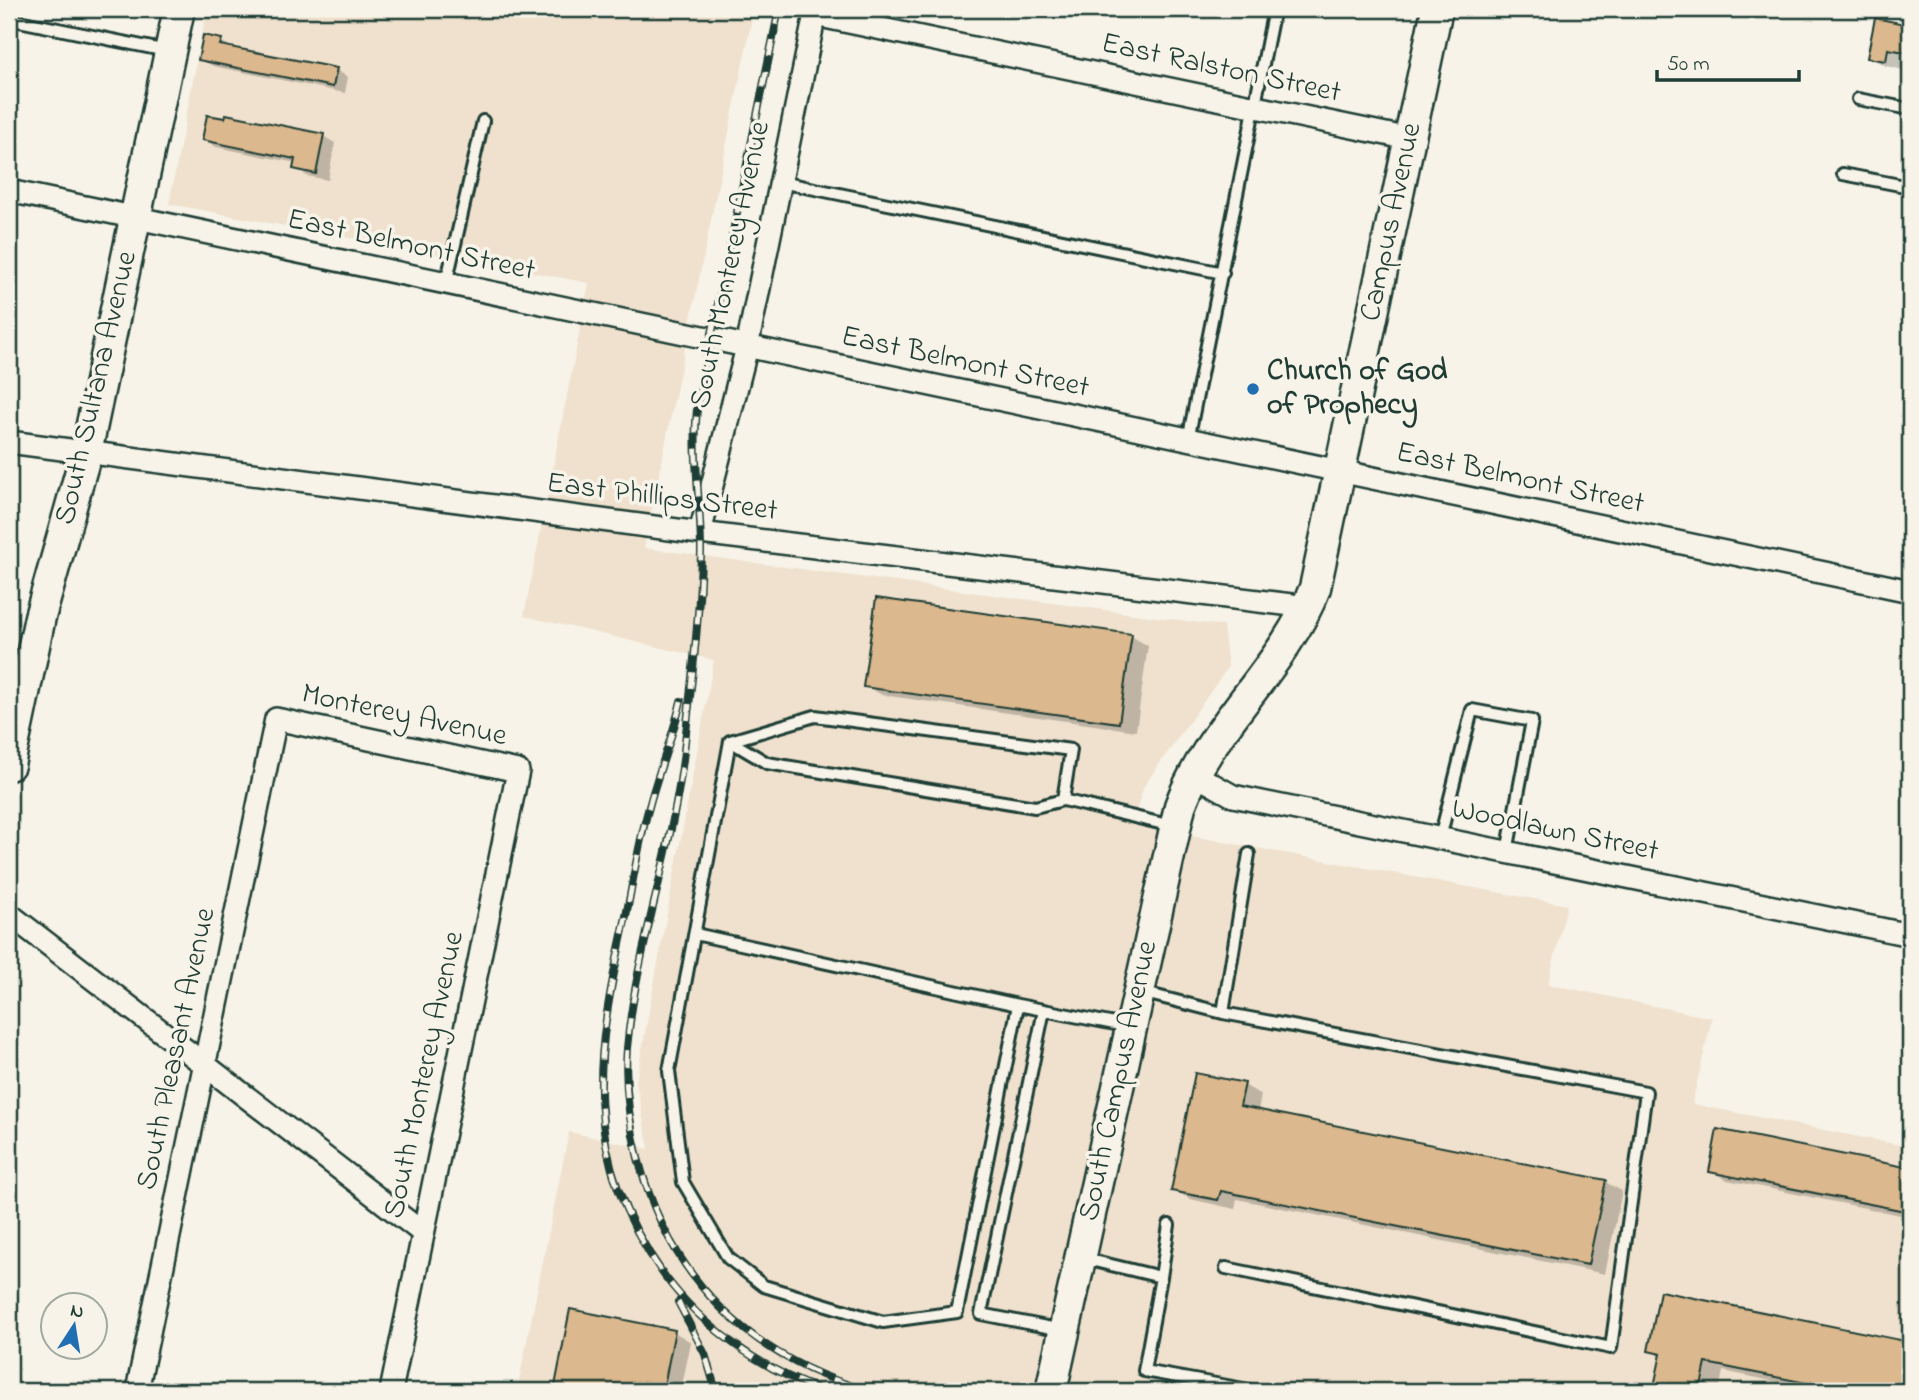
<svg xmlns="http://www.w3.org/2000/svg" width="1919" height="1400" viewBox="0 0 1919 1400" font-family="'Indie Flower',sans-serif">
<rect width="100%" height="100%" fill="#f7f3e8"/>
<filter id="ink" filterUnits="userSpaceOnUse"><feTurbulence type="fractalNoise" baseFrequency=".0143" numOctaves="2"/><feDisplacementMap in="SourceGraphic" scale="14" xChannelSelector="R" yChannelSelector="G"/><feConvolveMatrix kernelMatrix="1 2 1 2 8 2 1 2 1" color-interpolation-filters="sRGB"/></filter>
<g filter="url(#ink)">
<!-- built -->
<path fill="#efe1cd" d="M 207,9 L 754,9 L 644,548 L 1223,626 L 1228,667 L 1144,786 L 1132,825 L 1567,905 L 1548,984 L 1712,1018 L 1692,1104 L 1910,1147 L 1910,1391 L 517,1391 L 569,1132 L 649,1149 L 636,1082 L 714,660 L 524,616 L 589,283 L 169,204 Z"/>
<!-- shadow -->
<path fill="#0003" d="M 349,9 L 365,9 L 365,12 Z
M 1877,20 L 1910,26 L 1910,58 L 1905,57 L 1903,70 L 1886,66 L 1869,57 Z
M 221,41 L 233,48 L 336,70 L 348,77 L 345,93 L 213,66 L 200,59 Z
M 226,120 L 323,136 L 335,143 L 328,180 L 307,176 L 295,168 L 296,163 L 216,147 L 204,139 Z
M 1131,636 L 1148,646 L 1136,731 L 882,695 L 865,686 Z
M 1244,1085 L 1261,1095 L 1258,1111 L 1605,1182 L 1622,1191 L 1605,1274 L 1237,1199 L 1235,1209 L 1190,1199 L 1173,1190 Z
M 1719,1131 L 1910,1170 L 1910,1217 L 1727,1180 L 1711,1171 Z
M 1662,1293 L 1910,1344 L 1910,1391 L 1821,1391 L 1723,1371 L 1719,1391 L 1655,1391 L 1662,1357 L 1650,1350 Z
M 572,1311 L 674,1332 L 691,1342 L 681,1391 L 555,1391 Z"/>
<!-- building -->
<path fill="#dbb88d" stroke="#1f3d34" stroke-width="2" d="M 1875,18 L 1910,25 L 1910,53 L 1888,49 L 1886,61 L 1867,58 Z
M 203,35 L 222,39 L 220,45 L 337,68 L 333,87 L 198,60 Z
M 226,114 L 324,134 L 316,174 L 293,169 L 295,159 L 202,140 L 207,115 L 225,118 Z
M 876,598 L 1132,634 L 1119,723 L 863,687 Z
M 1195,1073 L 1245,1083 L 1240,1106 L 1606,1180 L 1588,1265 L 1221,1191 L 1218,1200 L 1171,1191 Z
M 1717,1129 L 1910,1168 L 1910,1212 L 1709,1172 Z
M 1660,1291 L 1910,1342 L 1910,1391 L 1846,1391 L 1706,1363 L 1700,1391 L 1653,1391 L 1661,1354 L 1648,1351 Z
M 570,1309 L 675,1330 L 663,1391 L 554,1391 Z"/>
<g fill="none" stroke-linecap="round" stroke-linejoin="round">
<defs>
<path id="lane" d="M 9,19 L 167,51
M 1858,99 L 1910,109
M 1843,174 L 1910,187
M 781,182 L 1223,273
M 446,284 L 483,121
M 1188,440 L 1274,9
M 730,741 L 767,763 L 1035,807 L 1063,800
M 1440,838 L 1472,710 L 1532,721 L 1507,852
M 695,934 L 1018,1005 L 957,1312 L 883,1322 L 764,1286 L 728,1258 L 683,1182 L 669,1071 L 730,741 L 815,716 L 1071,750 L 1063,800 L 1172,826
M 1141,992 L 1223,1013 L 1249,854
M 1018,1005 L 1130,1027
M 1044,1010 L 981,1314 L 1062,1330
M 1223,1013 L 1646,1092 L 1611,1348 L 1226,1268
M 1082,1258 L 1161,1277 L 1169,1225
M 1161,1277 L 1144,1371 L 1255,1391"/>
<path id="street" d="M 815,15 L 1410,139
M 9,191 L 1910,591
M 9,442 L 700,533 L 1308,607
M 700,533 L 747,347 L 816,9
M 1192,773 L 1233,796 L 1910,935
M 9,914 L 423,1233
M 137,1391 L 276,719 L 518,771 L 391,1391"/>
<path id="secondary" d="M 9,765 L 40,617 L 86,453 L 179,9
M 1051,1391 L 1180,806 C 1210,725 1284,668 1315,588 L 1437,9"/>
</defs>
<!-- lane casing -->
<use href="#lane" stroke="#1f3d34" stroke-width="16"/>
<!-- street casing -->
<use href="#street" stroke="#1f3d34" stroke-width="26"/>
<!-- secondary casing -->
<use href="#secondary" stroke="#1f3d34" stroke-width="35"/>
<!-- lane -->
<use href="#lane" stroke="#f7f3e8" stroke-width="10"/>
<!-- street -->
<use href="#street" stroke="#f7f3e8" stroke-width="21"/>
<!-- secondary -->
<use href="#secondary" stroke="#f7f3e8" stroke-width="30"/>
<defs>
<path id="rail" d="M 779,9 L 698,401 C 691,452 701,500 701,551 C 700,617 691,686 684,751 C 673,851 636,948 627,1048 C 624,1086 629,1121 638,1158 C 669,1278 749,1358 869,1391
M 681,701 C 673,737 658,771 649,807 C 638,844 633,883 625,921 C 595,1056 579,1155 664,1275 C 702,1327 763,1371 825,1391
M 678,1302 L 705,1354 L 716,1391"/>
</defs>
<!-- rail casing -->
<use href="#rail" stroke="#1f3d34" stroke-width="8"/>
<!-- rail -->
<use href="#rail" stroke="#f7f3e8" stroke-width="5" stroke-dasharray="16" stroke-linecap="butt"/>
</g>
</g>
<!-- markers -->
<circle fill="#1f6fb2" stroke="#f7f3e8" stroke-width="2.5" cx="1253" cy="389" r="7"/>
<g text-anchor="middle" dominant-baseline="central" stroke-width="7" stroke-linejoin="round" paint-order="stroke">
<!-- street labels -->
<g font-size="30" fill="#1f3d34" stroke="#f7f3e8">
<text transform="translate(1221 69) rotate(12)">East Ralston Street</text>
<text transform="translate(1392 222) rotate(-78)">Campus Avenue</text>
<text transform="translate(411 246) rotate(12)">East Belmont Street</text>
<text transform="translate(731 265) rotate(-78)">South Monterey Avenue</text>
<text transform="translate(965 363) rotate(12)">East Belmont Street</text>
<text transform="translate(97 388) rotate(-77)">South Sultana Avenue</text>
<text transform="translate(1520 479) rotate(12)">East Belmont Street</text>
<text transform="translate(662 498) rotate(7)">East Phillips Street</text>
<text transform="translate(404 716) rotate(12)">Monterey Avenue</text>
<text transform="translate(1555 831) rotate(12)">Woodlawn Street</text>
<text transform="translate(177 1049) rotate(-78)">South Pleasant Avenue</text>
<text transform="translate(425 1075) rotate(-78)">South Monterey Avenue</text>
<text transform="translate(1119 1081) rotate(-78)">South Campus Avenue</text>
</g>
<!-- poi labels -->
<g font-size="30" font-weight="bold" fill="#1f3d34" stroke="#f7f3e8" text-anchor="start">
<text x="1267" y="372">Church of God<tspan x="1267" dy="34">of Prophecy</tspan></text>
</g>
</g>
<!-- margin -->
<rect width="1919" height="1400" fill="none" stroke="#f7f3e8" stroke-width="35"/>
<rect x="18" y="18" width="1884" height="1365" fill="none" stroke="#1f3d34" stroke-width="2.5" filter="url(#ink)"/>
<!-- north arrow -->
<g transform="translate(74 1326) rotate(12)"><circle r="33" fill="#f7f3e8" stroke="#a1aaa0" stroke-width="2"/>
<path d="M0-5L12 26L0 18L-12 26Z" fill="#1f6fb2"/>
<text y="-10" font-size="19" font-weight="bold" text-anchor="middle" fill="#1f3d34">N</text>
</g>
<!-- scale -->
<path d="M1657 70v10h142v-10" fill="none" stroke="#1f3d34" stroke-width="3.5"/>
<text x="1667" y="70" font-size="21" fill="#1f3d34" stroke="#f7f3e8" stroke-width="5" paint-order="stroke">50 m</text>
</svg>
